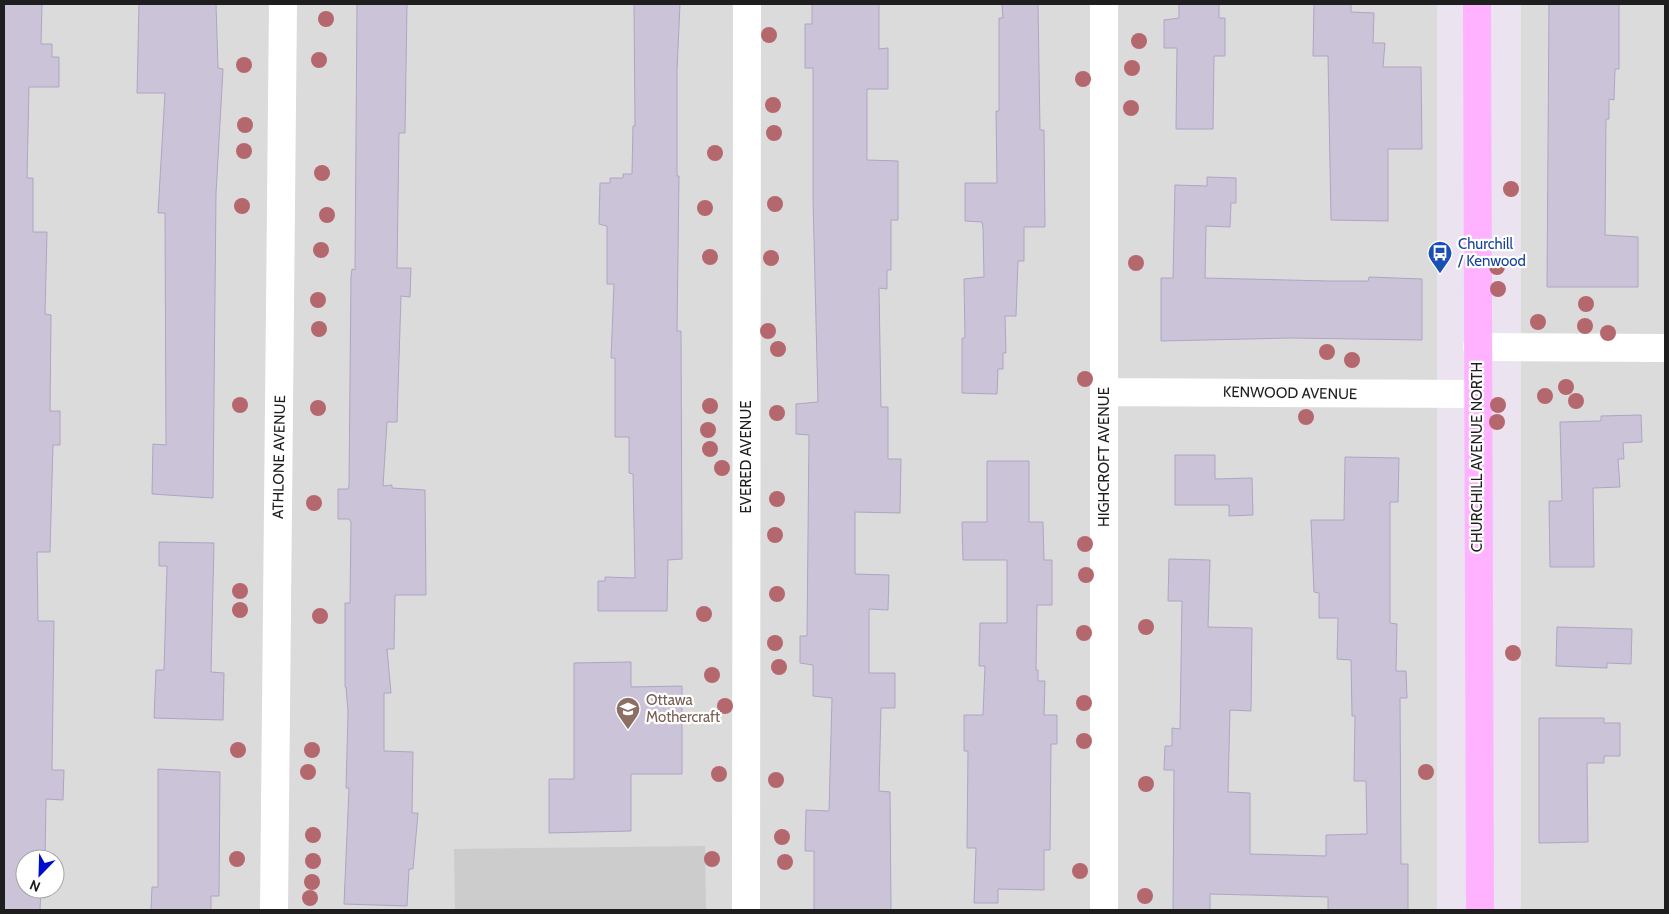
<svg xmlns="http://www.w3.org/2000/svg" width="1669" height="914" viewBox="0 0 1669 914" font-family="Cabin,sans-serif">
<rect width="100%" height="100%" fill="#ebe3f0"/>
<!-- residential -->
<path fill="#dbdbdc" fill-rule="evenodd" d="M 4,4 L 1437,4 L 1437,910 L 4,910 ZM 25,859 L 55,859 L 55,889 L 25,889 Z
M 1521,4 L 1665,4 L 1665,910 L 1521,910 Z"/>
<!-- religious -->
<path fill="#ccc" d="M 705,846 L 706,910 L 455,910 L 454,849 Z"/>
<!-- building -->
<path fill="#cbc3d7" stroke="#b0a4c3" d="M 4,4 L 42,4 L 41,44 L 52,44 L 52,57 L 59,57 L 59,87 L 29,87 L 27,178 L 33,178 L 33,232 L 47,232 L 45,314 L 51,315 L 50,411 L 60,411 L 60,445 L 53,445 L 50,552 L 37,552 L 38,621 L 54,621 L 52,770 L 64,770 L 63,800 L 46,799 L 45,859 L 25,859 L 25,889 L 41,889 L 40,910 L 4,910 Z
M 139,4 L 216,4 L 218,68 L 223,69 L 216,194 L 213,498 L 152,494 L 153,444 L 166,445 L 165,213 L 158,213 L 165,93 L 137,93 Z
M 357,4 L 407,4 L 405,133 L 399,133 L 397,268 L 411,268 L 410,297 L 401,296 L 397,422 L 387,422 L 383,486 L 392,485 L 392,488 L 425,490 L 426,595 L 395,595 L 394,649 L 387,649 L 391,693 L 384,693 L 384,751 L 413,752 L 412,813 L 418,813 L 413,869 L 409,869 L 407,906 L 344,904 L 349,788 L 346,788 L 348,712 L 346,687 L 345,687 L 345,603 L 350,603 L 351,522 L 349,519 L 338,519 L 338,489 L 348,489 L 349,486 L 351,276 L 352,269 L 355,270 Z
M 634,4 L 680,4 L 677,71 L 677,176 L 679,176 L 677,331 L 681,331 L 682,559 L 668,560 L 667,611 L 598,611 L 598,581 L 605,581 L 605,577 L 635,578 L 633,474 L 629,473 L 629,437 L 615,437 L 615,358 L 611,358 L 614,284 L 607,284 L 607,226 L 599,224 L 600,183 L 610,183 L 610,178 L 623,178 L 623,174 L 632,174 L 633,126 L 635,126 Z
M 812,4 L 879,4 L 879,49 L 888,48 L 888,89 L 867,89 L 867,160 L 898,161 L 898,220 L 891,220 L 891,270 L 887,270 L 887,289 L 879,288 L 881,407 L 888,407 L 888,459 L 901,459 L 900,513 L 855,512 L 855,574 L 889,575 L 888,610 L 869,609 L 869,673 L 895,673 L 895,708 L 881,708 L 879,791 L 890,792 L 891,910 L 814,910 L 814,851 L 805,851 L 806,810 L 829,811 L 832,698 L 813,696 L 813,665 L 800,663 L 800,636 L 807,636 L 809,435 L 796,434 L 796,404 L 818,402 L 813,199 L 813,68 L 805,68 L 805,24 L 812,24 Z
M 1002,4 L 1038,4 L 1040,130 L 1044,130 L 1045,227 L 1024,227 L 1024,261 L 1018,261 L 1016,316 L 1005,316 L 1006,353 L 1003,353 L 1003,369 L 998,369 L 997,394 L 962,393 L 962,338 L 965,338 L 964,279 L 984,277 L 983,227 L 982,222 L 965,221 L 965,183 L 997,183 L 996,111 L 999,111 L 999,18 L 1003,18 Z
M 1179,4 L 1219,4 L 1219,18 L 1225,18 L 1225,56 L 1214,56 L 1213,129 L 1176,129 L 1177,48 L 1164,48 L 1164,20 L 1179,18 Z
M 1314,4 L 1351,4 L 1351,12 L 1374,13 L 1373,43 L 1385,43 L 1383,67 L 1421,67 L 1422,149 L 1388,149 L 1388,221 L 1331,220 L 1328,56 L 1313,56 Z
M 1549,4 L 1619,4 L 1619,69 L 1615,69 L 1614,100 L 1609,99 L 1609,119 L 1606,119 L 1605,235 L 1638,237 L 1638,287 L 1547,287 Z
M 1207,177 L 1236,178 L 1236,203 L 1231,203 L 1230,227 L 1206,226 L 1205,278 L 1329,281 L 1368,281 L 1369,277 L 1422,279 L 1422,340 L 1291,338 L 1161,341 L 1161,278 L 1173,278 L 1175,185 L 1207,186 Z
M 1641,415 L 1642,442 L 1623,443 L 1624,459 L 1618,459 L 1620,487 L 1593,488 L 1594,567 L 1550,567 L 1549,501 L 1562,501 L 1560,422 L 1601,421 L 1601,416 Z
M 1175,455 L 1215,455 L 1215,479 L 1252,478 L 1253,515 L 1229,516 L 1229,505 L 1175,505 Z
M 1345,457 L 1399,458 L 1398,502 L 1390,502 L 1390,623 L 1397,624 L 1396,671 L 1406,671 L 1407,698 L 1400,698 L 1401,864 L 1408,864 L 1408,910 L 1328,910 L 1328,897 L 1210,894 L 1210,910 L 1173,910 L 1174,770 L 1164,770 L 1165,746 L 1172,746 L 1172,728 L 1180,729 L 1182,601 L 1168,601 L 1169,559 L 1210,560 L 1208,627 L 1252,628 L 1251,711 L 1230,710 L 1228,792 L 1250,793 L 1250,854 L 1326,856 L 1326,835 L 1367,834 L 1366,781 L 1354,781 L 1355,716 L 1352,716 L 1351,660 L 1337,659 L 1338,618 L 1319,618 L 1319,593 L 1314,592 L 1311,520 L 1344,520 Z
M 987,461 L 1029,461 L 1029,522 L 1043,522 L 1044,560 L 1052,560 L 1052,605 L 1037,605 L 1036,670 L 1038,670 L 1038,681 L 1045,681 L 1044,715 L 1057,715 L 1057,744 L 1051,744 L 1050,850 L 1044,850 L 1044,890 L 998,889 L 998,903 L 974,903 L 976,848 L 967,848 L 968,751 L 964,751 L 964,715 L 983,715 L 985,666 L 979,666 L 980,623 L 1007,623 L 1007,560 L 963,560 L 962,522 L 987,522 Z
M 159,542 L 214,543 L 211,672 L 224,673 L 223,720 L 154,718 L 156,670 L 164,670 L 167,566 L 159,566 Z
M 1557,627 L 1632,629 L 1631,664 L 1607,663 L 1607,668 L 1556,666 Z
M 631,662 L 631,687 L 682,686 L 682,774 L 631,774 L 631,831 L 549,833 L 549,779 L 574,779 L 574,663 Z
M 1539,718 L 1604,718 L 1604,723 L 1620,723 L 1620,756 L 1604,756 L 1604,763 L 1587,763 L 1588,842 L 1539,843 Z
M 158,769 L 220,772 L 219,896 L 211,896 L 211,910 L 151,910 L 152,887 L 158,887 Z"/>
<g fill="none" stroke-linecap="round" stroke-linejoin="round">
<!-- street -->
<path stroke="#fff" stroke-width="28" d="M 1104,4 L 1104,910
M 1477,347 L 1665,348
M 1104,392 L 1477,394
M 274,910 L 283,4
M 746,910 L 747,4"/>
<!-- secondary -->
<path stroke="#feb2ff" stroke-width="28" d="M 1477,4 L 1480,910"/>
</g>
<!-- trees -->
<g fill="#b4686d">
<circle cx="326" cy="19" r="8"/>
<circle cx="769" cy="35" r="8"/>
<circle cx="1139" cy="41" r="8"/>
<circle cx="319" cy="60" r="8"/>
<circle cx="244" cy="65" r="8"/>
<circle cx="1132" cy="68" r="8"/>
<circle cx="1083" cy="79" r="8"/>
<circle cx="773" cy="105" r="8"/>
<circle cx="1131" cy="108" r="8"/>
<circle cx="245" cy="125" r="8"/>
<circle cx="774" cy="133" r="8"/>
<circle cx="244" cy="151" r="8"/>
<circle cx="715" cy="153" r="8"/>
<circle cx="322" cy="173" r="8"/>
<circle cx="1511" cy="189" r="8"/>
<circle cx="775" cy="204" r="8"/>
<circle cx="242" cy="206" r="8"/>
<circle cx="705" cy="208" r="8"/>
<circle cx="327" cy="215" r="8"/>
<circle cx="321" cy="250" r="8"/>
<circle cx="710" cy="257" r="8"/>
<circle cx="771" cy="258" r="8"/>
<circle cx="1136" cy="263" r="8"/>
<circle cx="1497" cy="267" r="8"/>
<circle cx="1498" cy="289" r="8"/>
<circle cx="318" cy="300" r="8"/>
<circle cx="1586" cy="304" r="8"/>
<circle cx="1538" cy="322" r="8"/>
<circle cx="1585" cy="326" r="8"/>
<circle cx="319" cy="329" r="8"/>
<circle cx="768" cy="331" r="8"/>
<circle cx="1608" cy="333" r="8"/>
<circle cx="778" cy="349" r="8"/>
<circle cx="1327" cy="352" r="8"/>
<circle cx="1352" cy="360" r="8"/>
<circle cx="1085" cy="379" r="8"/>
<circle cx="1566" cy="387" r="8"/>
<circle cx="1545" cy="396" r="8"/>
<circle cx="1576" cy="401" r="8"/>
<circle cx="240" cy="405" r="8"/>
<circle cx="1498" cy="405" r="8"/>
<circle cx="710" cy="406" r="8"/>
<circle cx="318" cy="408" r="8"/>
<circle cx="777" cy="413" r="8"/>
<circle cx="1306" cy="417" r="8"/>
<circle cx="1497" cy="422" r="8"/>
<circle cx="708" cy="430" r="8"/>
<circle cx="710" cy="449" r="8"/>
<circle cx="722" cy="468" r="8"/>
<circle cx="777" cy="499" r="8"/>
<circle cx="314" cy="503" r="8"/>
<circle cx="775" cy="535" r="8"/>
<circle cx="1085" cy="544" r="8"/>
<circle cx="1086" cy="575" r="8"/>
<circle cx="240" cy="591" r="8"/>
<circle cx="777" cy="594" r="8"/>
<circle cx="240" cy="610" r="8"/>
<circle cx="704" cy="614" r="8"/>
<circle cx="320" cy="616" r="8"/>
<circle cx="1146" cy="627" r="8"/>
<circle cx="1084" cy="633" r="8"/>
<circle cx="775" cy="643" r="8"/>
<circle cx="1513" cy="653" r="8"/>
<circle cx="779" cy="667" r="8"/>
<circle cx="712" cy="675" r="8"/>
<circle cx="1084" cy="703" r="8"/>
<circle cx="725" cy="706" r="8"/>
<circle cx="1084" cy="741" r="8"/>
<circle cx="238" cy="750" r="8"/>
<circle cx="312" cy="750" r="8"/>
<circle cx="308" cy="772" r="8"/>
<circle cx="1426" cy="772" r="8"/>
<circle cx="719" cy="774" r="8"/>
<circle cx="776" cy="780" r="8"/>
<circle cx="1146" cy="784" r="8"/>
<circle cx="313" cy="835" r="8"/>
<circle cx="782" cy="837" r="8"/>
<circle cx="237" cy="859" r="8"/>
<circle cx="712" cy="859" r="8"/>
<circle cx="313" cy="861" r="8"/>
<circle cx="785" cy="862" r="8"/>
<circle cx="1080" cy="871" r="8"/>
<circle cx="312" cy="882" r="8"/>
<circle cx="1145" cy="896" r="8"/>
<circle cx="310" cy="898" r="8"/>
</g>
<!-- icons -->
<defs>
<symbol id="bus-pin" viewBox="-11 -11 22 30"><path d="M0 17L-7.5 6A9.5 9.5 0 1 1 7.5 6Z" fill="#1a4fb4" stroke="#fff"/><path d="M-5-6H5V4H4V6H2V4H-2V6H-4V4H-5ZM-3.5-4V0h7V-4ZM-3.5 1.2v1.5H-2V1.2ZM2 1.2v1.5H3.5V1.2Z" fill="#fff"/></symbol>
<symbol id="school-pin" viewBox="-11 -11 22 30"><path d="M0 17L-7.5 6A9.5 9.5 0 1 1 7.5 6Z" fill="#8d6e63" stroke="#fff"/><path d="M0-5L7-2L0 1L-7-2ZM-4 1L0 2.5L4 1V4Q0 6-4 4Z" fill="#fff"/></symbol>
</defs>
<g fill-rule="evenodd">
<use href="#bus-pin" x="1426" y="239" width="28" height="38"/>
<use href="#school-pin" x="614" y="695" width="28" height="38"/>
</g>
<g text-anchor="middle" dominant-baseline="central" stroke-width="4.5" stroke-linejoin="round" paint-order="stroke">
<!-- transit labels -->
<g font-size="15" fill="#164399" stroke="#fff" text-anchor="start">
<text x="1458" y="244">Churchill<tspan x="1458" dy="17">/ Kenwood</tspan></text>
</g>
<!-- street labels -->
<g font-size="15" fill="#1e1e1e" stroke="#fff">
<text transform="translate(1290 393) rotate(1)">KENWOOD AVENUE</text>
<text transform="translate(279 457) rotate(-89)">ATHLONE AVENUE</text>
<text transform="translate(746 457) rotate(-90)">EVERED AVENUE</text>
<text transform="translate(1104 457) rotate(-90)">HIGHCROFT AVENUE</text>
<text transform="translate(1477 457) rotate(-90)">CHURCHILL AVENUE NORTH</text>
</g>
<!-- education labels -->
<g font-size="15" fill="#785e54" stroke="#fff" text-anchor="start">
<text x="646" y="700">Ottawa<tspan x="646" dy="17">Mothercraft</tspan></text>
</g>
</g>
<!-- border -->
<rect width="1669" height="914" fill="none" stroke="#1e1e1e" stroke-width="10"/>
<!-- north arrow -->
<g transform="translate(40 874) rotate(203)"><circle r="24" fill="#ffffff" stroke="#a5a5a5"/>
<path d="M0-4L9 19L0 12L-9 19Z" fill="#000ccc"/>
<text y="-8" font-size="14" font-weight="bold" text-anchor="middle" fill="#1e1e1e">N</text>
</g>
</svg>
